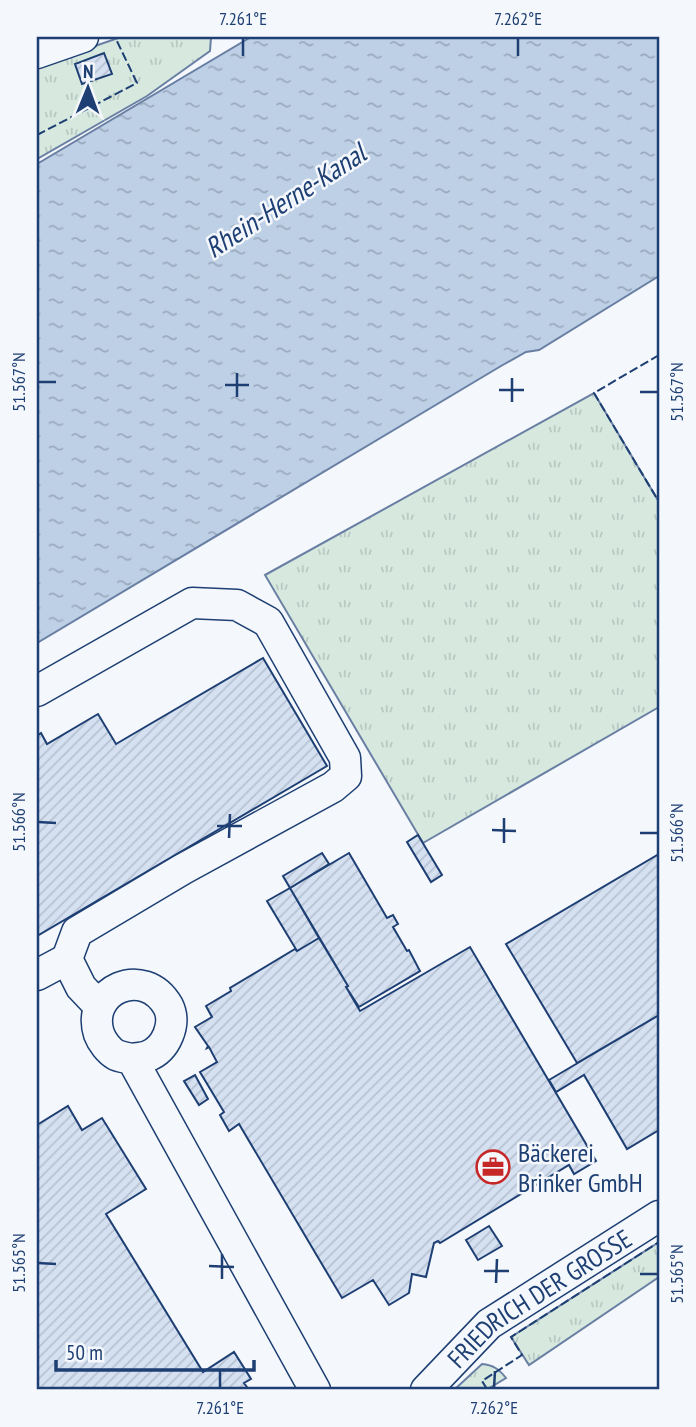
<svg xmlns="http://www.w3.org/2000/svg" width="696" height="1427" viewBox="0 0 696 1427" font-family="'PT Sans Narrow',sans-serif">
<defs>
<pattern id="grass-tufts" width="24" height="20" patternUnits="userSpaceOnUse" patternTransform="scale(1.75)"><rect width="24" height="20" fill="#d7e8df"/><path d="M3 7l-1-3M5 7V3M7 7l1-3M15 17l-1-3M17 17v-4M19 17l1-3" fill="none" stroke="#b8c8c3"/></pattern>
<pattern id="water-ripples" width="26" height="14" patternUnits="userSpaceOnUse" patternTransform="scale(1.75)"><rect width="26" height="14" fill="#bed0e5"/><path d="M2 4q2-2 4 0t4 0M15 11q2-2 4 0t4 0" fill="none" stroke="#9aaabe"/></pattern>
<pattern id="building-hatch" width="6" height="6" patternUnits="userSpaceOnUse" patternTransform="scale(1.75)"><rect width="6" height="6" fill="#d5e0f0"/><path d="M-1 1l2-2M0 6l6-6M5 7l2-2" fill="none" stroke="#b6c1d1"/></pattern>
</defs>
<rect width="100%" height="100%" fill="#f4f7fb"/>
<!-- grass -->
<path fill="url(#grass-tufts)" stroke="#687fa3" stroke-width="2" d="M 121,37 L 211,37 L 210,51 L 147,96 L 37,159 L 37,66 Z
M 594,393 L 659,502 L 659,707 L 423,843 L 265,575 Z
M 659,1242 L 659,1277 L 529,1365 L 511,1337 Z
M 482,1364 C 493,1365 499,1369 506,1378 L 486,1390 L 454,1390 Z"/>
<!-- water -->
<path fill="url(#water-ripples)" stroke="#687fa3" stroke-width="2" d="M 251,37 L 659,37 L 659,276 L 539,350 L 526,352 L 501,366 L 37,643 L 37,164 Z"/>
<!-- building -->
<path fill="url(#building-hatch)" stroke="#1d3f73" stroke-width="2" d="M 104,53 L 112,74 L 82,84 L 75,64 Z
M 263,658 L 327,766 L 37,936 L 37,736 L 41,733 L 47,744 L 98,714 L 116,744 Z
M 418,835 L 442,875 L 431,882 L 407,842 Z
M 322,853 L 329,864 L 290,888 L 283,876 Z
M 349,853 L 387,918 L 393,915 L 398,924 L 393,927 L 407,951 L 409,950 L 420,971 L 359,1007 L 346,987 L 348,986 L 290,888 Z
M 659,854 L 659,1015 L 577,1063 L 506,944 Z
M 290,888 L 319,938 L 297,951 L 267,901 Z
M 319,938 L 348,986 L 346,987 L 360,1011 L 470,947 L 596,1161 L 574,1174 L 569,1165 L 440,1243 L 438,1241 L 434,1243 L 426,1277 L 412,1274 L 409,1293 L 389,1305 L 373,1280 L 342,1298 L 239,1124 L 229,1131 L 220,1115 L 224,1112 L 200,1072 L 217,1062 L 209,1047 L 207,1048 L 208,1046 L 195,1027 L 212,1017 L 206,1006 L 231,991 L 230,988 L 295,949 L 297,951 Z
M 659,1015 L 659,1130 L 627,1149 L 584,1075 L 556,1092 L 549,1080 Z
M 195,1075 L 208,1099 L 199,1105 L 184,1081 Z
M 68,1106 L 82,1130 L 102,1118 L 146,1189 L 106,1214 L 203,1372 L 234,1352 L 251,1379 L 244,1383 L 249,1390 L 37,1390 L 37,1125 Z
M 489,1226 L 502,1246 L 478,1260 L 466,1240 Z"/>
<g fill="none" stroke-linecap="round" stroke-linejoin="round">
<defs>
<g id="minor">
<path d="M 37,53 L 83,37"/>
<path d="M 37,691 L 192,603 L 237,605 L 268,622 L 345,758 L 346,776 L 333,787 L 183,869 L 77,932 L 67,959 L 81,987 L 99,1006"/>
<path d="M 37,975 L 67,959"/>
<path d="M 132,1059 C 137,1058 143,1058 148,1056 C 166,1049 177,1024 168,1006 C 144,964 85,990 99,1034 C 102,1042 109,1051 116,1055 C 121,1057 127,1058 132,1059 L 315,1390"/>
<path id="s1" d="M 426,1390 L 489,1324 L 659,1216"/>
</g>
</defs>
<!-- minor casing -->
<use href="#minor" stroke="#1d3f73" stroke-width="33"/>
<!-- minor -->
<use href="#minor" stroke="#f4f7fb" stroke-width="30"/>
<!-- fence -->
<path stroke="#1d3f73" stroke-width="2" stroke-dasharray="9 3.5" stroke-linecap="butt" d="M 37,135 L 137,83 L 115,37
M 659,355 L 594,393 L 659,502
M 487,1389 L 482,1381 L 522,1355 L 511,1337 L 659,1242"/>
</g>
<!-- ticks -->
<path fill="none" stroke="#1d3f73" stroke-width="2.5" d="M 243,56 L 243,38M 518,56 L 518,38M 38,382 L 56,382M 225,385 L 249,385M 499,390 L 524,390M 640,392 L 658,392M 237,397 L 237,373M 512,402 L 512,378M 38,822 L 56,823M 217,826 L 242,826M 492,830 L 516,831M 640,833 L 658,833M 229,838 L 230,814M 504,843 L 504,818M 38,1263 L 56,1264M 209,1266 L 234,1267M 484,1271 L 509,1271M 640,1274 L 658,1274M 222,1279 L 222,1254M 496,1283 L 497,1259M 220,1388 L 220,1371M 494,1388 L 495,1371"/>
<!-- icons -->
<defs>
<symbol id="office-ring" viewBox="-11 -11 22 22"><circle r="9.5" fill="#f4f7fb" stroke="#c62828" stroke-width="1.5"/><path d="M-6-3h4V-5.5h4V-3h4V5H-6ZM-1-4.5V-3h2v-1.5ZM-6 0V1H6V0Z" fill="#c62828"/></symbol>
</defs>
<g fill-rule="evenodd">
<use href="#office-ring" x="474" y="1148" width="38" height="38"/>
</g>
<g text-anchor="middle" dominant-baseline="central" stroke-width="5" stroke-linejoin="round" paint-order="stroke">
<!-- poi labels -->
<g font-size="26" fill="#1d3f73" stroke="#f4f7fb" text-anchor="start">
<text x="518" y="1152">Bäckerei<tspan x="518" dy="30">Brinker GmbH</tspan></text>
</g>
<!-- street labels -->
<g font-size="26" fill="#1d3f73" stroke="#f4f7fb">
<text stroke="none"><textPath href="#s1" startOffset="147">FRIEDRICH DER GROSSE</textPath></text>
</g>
<!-- water labels -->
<g font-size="28" font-style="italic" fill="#1d3f73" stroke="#f4f7fb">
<text transform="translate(285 200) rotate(-33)">Rhein-Herne-Kanal</text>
</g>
</g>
<!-- border -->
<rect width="696" height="1427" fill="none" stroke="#f4f7fb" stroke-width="77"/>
<!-- north arrow -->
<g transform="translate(88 88) rotate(1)" stroke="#f4f7fb" stroke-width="5" paint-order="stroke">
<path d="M0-5L12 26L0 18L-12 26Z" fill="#1d3f73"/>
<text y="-10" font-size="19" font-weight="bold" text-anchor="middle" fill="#1d3f73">N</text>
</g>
<!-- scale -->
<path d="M56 1360v10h198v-10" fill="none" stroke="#1d3f73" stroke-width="3.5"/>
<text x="66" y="1360" font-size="21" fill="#1d3f73" stroke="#f4f7fb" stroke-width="5" paint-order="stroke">50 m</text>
<rect x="38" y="38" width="620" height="1350" fill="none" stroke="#1d3f73" stroke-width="2.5"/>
<g font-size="18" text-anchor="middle" fill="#1d3f73">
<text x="243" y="25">7.261°E</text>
<text x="518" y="25">7.262°E</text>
<text transform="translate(19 382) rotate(-90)" y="6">51.567°N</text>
<text transform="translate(677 392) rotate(-90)" y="6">51.567°N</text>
<text transform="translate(19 822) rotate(-90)" y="6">51.566°N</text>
<text transform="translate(677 833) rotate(-90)" y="6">51.566°N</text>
<text transform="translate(19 1263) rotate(-90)" y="6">51.565°N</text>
<text transform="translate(677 1274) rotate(-90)" y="6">51.565°N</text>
<text x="220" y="1414">7.261°E</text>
<text x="494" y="1414">7.262°E</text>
</g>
</svg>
